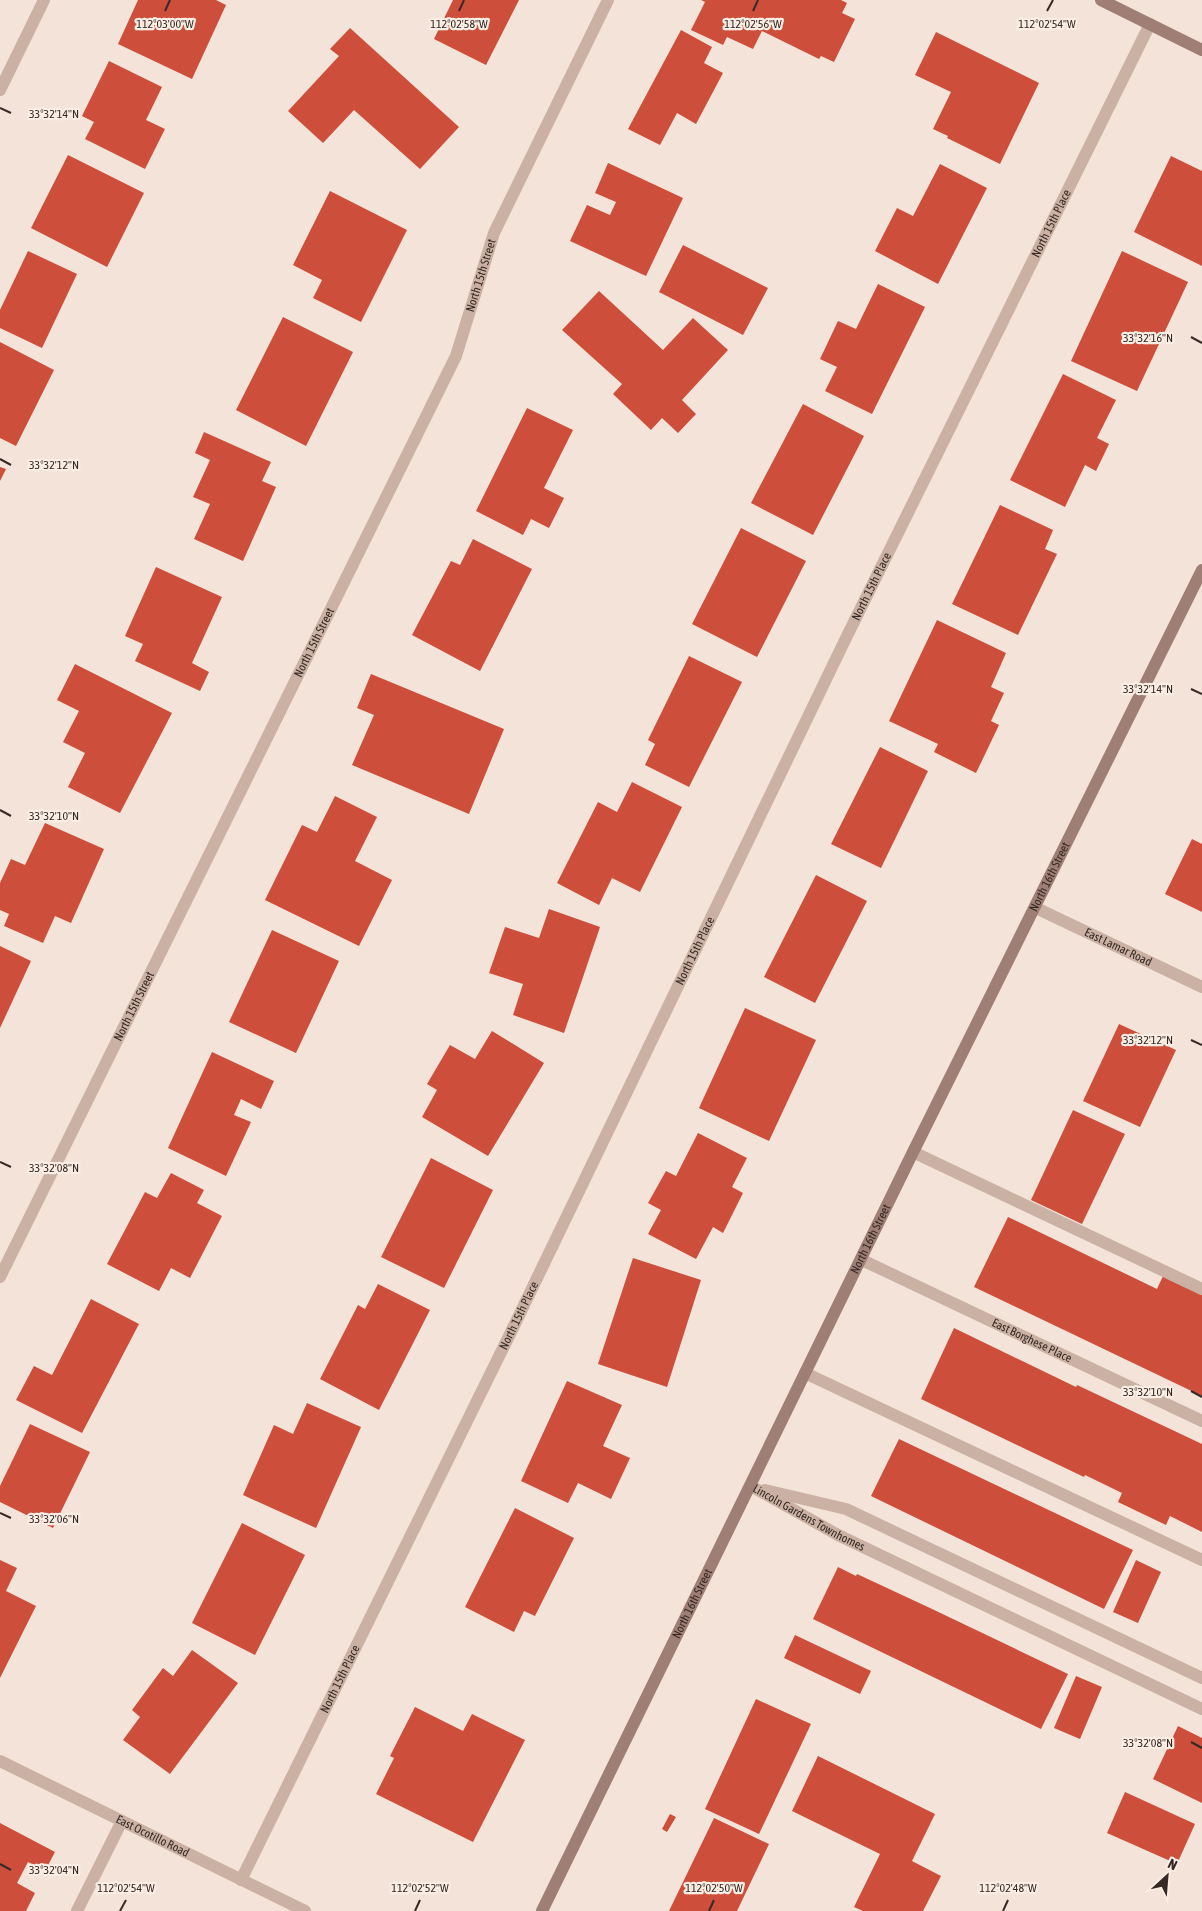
<svg xmlns="http://www.w3.org/2000/svg" width="1202" height="1911" viewBox="0 0 1202 1911" font-family="'Asap Condensed',sans-serif">
<rect width="100%" height="100%" fill="#f3e3d8"/>
<!-- building -->
<path fill="#cd4e3b" d="M 138,0 L 216,0 L 226,5 L 192,79 L 118,44 Z
M 453,0 L 519,0 L 486,65 L 434,39 Z
M 701,0 L 841,0 L 847,3 L 842,13 L 855,19 L 834,62 L 821,56 L 819,59 L 762,31 L 753,49 L 727,37 L 723,45 L 691,30 L 705,2 Z
M 350,28 L 459,127 L 420,169 L 354,110 L 323,143 L 288,111 L 339,56 L 330,49 Z
M 681,30 L 712,47 L 704,63 L 723,73 L 696,124 L 677,113 L 660,145 L 628,129 Z
M 936,32 L 1039,83 L 1000,164 L 947,138 L 948,136 L 933,129 L 951,92 L 915,75 Z
M 109,61 L 162,87 L 146,120 L 165,129 L 145,169 L 85,139 L 94,122 L 82,116 Z
M 68,155 L 144,193 L 107,267 L 31,228 Z
M 1171,156 L 1202,171 L 1202,266 L 1134,232 Z
M 608,163 L 683,198 L 646,276 L 570,241 L 587,205 L 610,215 L 616,202 L 595,193 Z
M 940,164 L 987,188 L 938,284 L 875,251 L 897,208 L 913,216 Z
M 330,191 L 407,230 L 361,322 L 313,298 L 322,280 L 293,265 Z
M 683,245 L 768,288 L 743,335 L 659,292 Z
M 28,251 L 77,274 L 42,348 L 0,328 L 0,310 Z
M 1122,251 L 1188,282 L 1137,391 L 1071,361 Z
M 878,284 L 925,307 L 872,414 L 825,391 L 837,367 L 820,359 L 838,321 L 856,329 Z
M 599,291 L 663,350 L 693,318 L 728,350 L 682,400 L 696,414 L 678,433 L 662,418 L 651,430 L 613,394 L 622,384 L 562,330 Z
M 283,317 L 353,352 L 306,446 L 236,410 Z
M 0,342 L 54,370 L 16,446 L 0,438 Z
M 1063,374 L 1116,400 L 1097,438 L 1109,444 L 1096,471 L 1085,465 L 1065,507 L 1010,480 Z
M 803,404 L 864,436 L 813,535 L 751,503 Z
M 527,408 L 573,430 L 544,488 L 564,498 L 549,528 L 531,519 L 523,535 L 476,511 Z
M 204,432 L 271,462 L 262,481 L 276,487 L 243,561 L 194,539 L 210,504 L 193,497 L 210,460 L 195,453 Z
M 0,467 L 6,469 L 0,481 Z
M 1000,505 L 1053,530 L 1045,549 L 1057,554 L 1018,635 L 952,604 Z
M 741,528 L 806,561 L 757,657 L 692,624 Z
M 473,539 L 532,569 L 480,671 L 412,635 L 451,561 L 460,565 Z
M 156,567 L 222,597 L 192,663 L 209,672 L 200,691 L 135,661 L 143,644 L 125,636 Z
M 937,620 L 1006,653 L 991,687 L 1004,693 L 991,721 L 999,725 L 976,773 L 934,752 L 938,744 L 889,721 Z
M 689,656 L 742,682 L 689,787 L 645,765 L 655,744 L 648,740 Z
M 75,664 L 172,713 L 120,813 L 68,787 L 85,753 L 63,742 L 79,711 L 57,700 Z
M 371,674 L 504,729 L 469,814 L 352,765 L 374,715 L 357,708 Z
M 880,747 L 928,771 L 881,868 L 831,844 Z
M 632,782 L 682,807 L 640,892 L 612,878 L 599,905 L 557,883 L 598,802 L 617,812 Z
M 335,796 L 377,817 L 355,861 L 392,880 L 359,946 L 265,900 L 302,825 L 317,832 Z
M 45,823 L 104,849 L 71,923 L 55,916 L 43,943 L 4,926 L 9,914 L 0,910 L 0,883 L 11,859 L 25,865 Z
M 1192,839 L 1202,844 L 1202,912 L 1165,894 Z
M 816,875 L 867,901 L 815,1003 L 764,977 Z
M 549,909 L 600,927 L 564,1033 L 513,1015 L 523,984 L 489,973 L 505,927 L 539,938 Z
M 272,930 L 339,961 L 296,1053 L 229,1022 Z
M 0,946 L 31,961 L 0,1028 Z
M 745,1008 L 816,1040 L 769,1141 L 699,1108 Z
M 1119,1024 L 1176,1050 L 1140,1127 L 1083,1101 Z
M 492,1031 L 544,1063 L 488,1156 L 422,1117 L 437,1090 L 427,1084 L 450,1045 L 475,1059 Z
M 212,1052 L 274,1081 L 261,1109 L 241,1099 L 234,1115 L 251,1122 L 226,1176 L 168,1148 Z
M 1073,1110 L 1125,1134 L 1082,1224 L 1031,1200 Z
M 698,1133 L 747,1158 L 732,1187 L 743,1193 L 723,1233 L 713,1227 L 696,1259 L 648,1234 L 661,1210 L 648,1203 L 666,1171 L 676,1176 Z
M 431,1158 L 493,1190 L 444,1288 L 381,1257 Z
M 171,1173 L 204,1190 L 197,1203 L 222,1216 L 190,1278 L 171,1268 L 159,1291 L 107,1264 L 145,1192 L 157,1198 Z
M 1008,1217 L 1157,1289 L 1163,1276 L 1202,1294 L 1202,1396 L 974,1287 Z
M 633,1258 L 701,1280 L 667,1387 L 598,1364 Z
M 378,1284 L 430,1310 L 379,1410 L 320,1379 L 358,1305 L 365,1309 Z
M 91,1299 L 139,1324 L 82,1433 L 16,1400 L 34,1366 L 52,1375 Z
M 954,1328 L 1076,1387 L 1077,1385 L 1202,1444 L 1202,1532 L 1170,1516 L 1166,1525 L 1118,1502 L 1122,1493 L 1085,1475 L 1084,1477 L 921,1399 Z
M 567,1381 L 622,1405 L 603,1446 L 630,1458 L 611,1499 L 578,1483 L 568,1503 L 521,1481 Z
M 307,1403 L 361,1427 L 316,1528 L 243,1495 L 274,1425 L 293,1434 Z
M 30,1424 L 90,1452 L 53,1528 L 0,1502 L 0,1486 Z
M 899,1439 L 1133,1550 L 1104,1609 L 871,1496 Z
M 515,1508 L 574,1538 L 535,1616 L 524,1611 L 514,1632 L 465,1607 Z
M 242,1523 L 305,1555 L 255,1655 L 192,1623 Z
M 0,1560 L 17,1568 L 6,1591 L 36,1606 L 0,1678 Z
M 1136,1560 L 1161,1572 L 1138,1623 L 1113,1612 Z
M 838,1567 L 856,1576 L 857,1574 L 930,1608 L 1068,1674 L 1041,1729 L 813,1619 Z
M 795,1635 L 871,1671 L 860,1694 L 784,1658 Z
M 192,1650 L 238,1683 L 170,1774 L 123,1740 L 140,1717 L 132,1710 L 163,1668 L 173,1676 Z
M 1076,1676 L 1102,1687 L 1080,1739 L 1054,1728 Z
M 756,1699 L 811,1724 L 759,1834 L 705,1809 Z
M 415,1707 L 463,1731 L 472,1714 L 525,1740 L 473,1842 L 376,1794 L 394,1758 L 390,1756 Z
M 1178,1726 L 1202,1738 L 1202,1803 L 1153,1779 Z
M 818,1756 L 935,1814 L 912,1861 L 941,1876 L 923,1911 L 863,1911 L 854,1907 L 880,1854 L 792,1811 Z
M 1125,1792 L 1195,1824 L 1177,1864 L 1107,1833 Z
M 670,1814 L 676,1817 L 667,1832 L 662,1829 Z
M 714,1818 L 769,1844 L 737,1911 L 669,1911 Z
M 0,1823 L 55,1852 L 45,1871 L 28,1862 L 17,1883 L 35,1893 L 26,1911 L 0,1911 Z"/>
<g fill="none" stroke-linecap="round" stroke-linejoin="round">
<!-- lane -->
<path stroke="#cbb1a3" stroke-width="12" d="M 913,1152 L 1202,1289
M 805,1373 L 1202,1560
M 77,1911 L 122,1821"/>
<!-- street -->
<g stroke="#cbb1a3" stroke-width="12">
<path d="M 0,90 L 44,0"/>
<path id="s1" d="M 1036,908 L 1202,987"/>
<path id="s2" d="M 862,1260 L 1202,1421"/>
<path id="s3" d="M 0,1277 L 456,356 L 494,233 L 608,0"/>
<path id="s4" d="M 751,1486 L 838,1535 L 1202,1709"/>
<path d="M 765,1490 L 846,1509 L 1202,1678"/>
<path id="s5" d="M 0,1761 L 305,1911"/>
<path id="s6" d="M 241,1880 L 511,1332 L 846,638 L 1150,24"/>
</g>
<!-- secondary -->
<g stroke="#9f7f75" stroke-width="12">
<path d="M 1101,0 L 1202,50"/>
<path id="s7" d="M 542,1911 L 913,1152 L 1202,570"/>
</g>
</g>
<!-- ticks -->
<path fill="none" stroke="#362926" stroke-width="2" d="M 165,11 L 170,0M 459,11 L 464,0M 753,11 L 758,0M 1047,11 L 1053,0M 0,108 L 11,113M 1191,337 L 1202,343M 0,459 L 11,465M 1191,689 L 1202,694M 0,810 L 11,816M 1191,1040 L 1202,1045M 0,1162 L 11,1167M 1191,1391 L 1202,1397M 0,1513 L 11,1518M 1191,1742 L 1202,1748M 0,1864 L 11,1870M 120,1911 L 126,1900M 415,1911 L 420,1900M 709,1911 L 714,1900M 1003,1911 L 1008,1900"/>
<g text-anchor="middle" dominant-baseline="central" stroke-width="4.5" stroke-linejoin="round" paint-order="stroke">
<!-- street labels -->
<g font-size="12" fill="#362926" stroke="#faeee4">
<text stroke="none"><textPath href="#s6" startOffset="1844">North 15th Place</textPath></text>
<text stroke="none"><textPath href="#s3" startOffset="1112">North 15th Street</textPath></text>
<text stroke="none"><textPath href="#s6" startOffset="1439">North 15th Place</textPath></text>
<text stroke="none"><textPath href="#s3" startOffset="708">North 15th Street</textPath></text>
<text stroke="none"><textPath href="#s7" startOffset="1152">North 16th Street</textPath></text>
<text stroke="none"><textPath href="#s1" startOffset="91">East Lamar Road</textPath></text>
<text stroke="none"><textPath href="#s6" startOffset="1034">North 15th Place</textPath></text>
<text stroke="none"><textPath href="#s3" startOffset="302">North 15th Street</textPath></text>
<text stroke="none"><textPath href="#s7" startOffset="748">North 16th Street</textPath></text>
<text stroke="none"><textPath href="#s6" startOffset="629">North 15th Place</textPath></text>
<text stroke="none"><textPath href="#s2" startOffset="188">East Borghese Place</textPath></text>
<text stroke="none"><textPath href="#s4" startOffset="66">Lincoln Gardens Townhomes</textPath></text>
<text stroke="none"><textPath href="#s7" startOffset="342">North 16th Street</textPath></text>
<text stroke="none"><textPath href="#s6" startOffset="224">North 15th Place</textPath></text>
<text stroke="none"><textPath href="#s5" startOffset="170">East Ocotillo Road</textPath></text>
</g>
</g>
<g font-size="12" text-anchor="middle" fill="#362926" stroke="#faeee4" stroke-width="4.5" stroke-linejoin="round" paint-order="stroke">
<text x="165" y="28">112°03'00"W</text>
<text x="459" y="28">112°02'58"W</text>
<text x="753" y="28">112°02'56"W</text>
<text x="1047" y="28">112°02'54"W</text>
<text x="54" y="118">33°32'14"N</text>
<text x="1148" y="342">33°32'16"N</text>
<text x="54" y="469">33°32'12"N</text>
<text x="1148" y="693">33°32'14"N</text>
<text x="54" y="820">33°32'10"N</text>
<text x="1148" y="1044">33°32'12"N</text>
<text x="54" y="1172">33°32'08"N</text>
<text x="1148" y="1396">33°32'10"N</text>
<text x="54" y="1523">33°32'06"N</text>
<text x="1148" y="1747">33°32'08"N</text>
<text x="54" y="1874">33°32'04"N</text>
<text x="126" y="1892">112°02'54"W</text>
<text x="420" y="1892">112°02'52"W</text>
<text x="714" y="1892">112°02'50"W</text>
<text x="1008" y="1892">112°02'48"W</text>
</g>
<!-- north arrow -->
<g transform="translate(1167 1876) rotate(26)" stroke="#faeee4" stroke-width="4" paint-order="stroke">
<path d="M0-4L9 19L0 12L-9 19Z" fill="#362926"/>
<text y="-8" font-size="14" font-weight="bold" text-anchor="middle" fill="#362926">N</text>
</g>
</svg>
